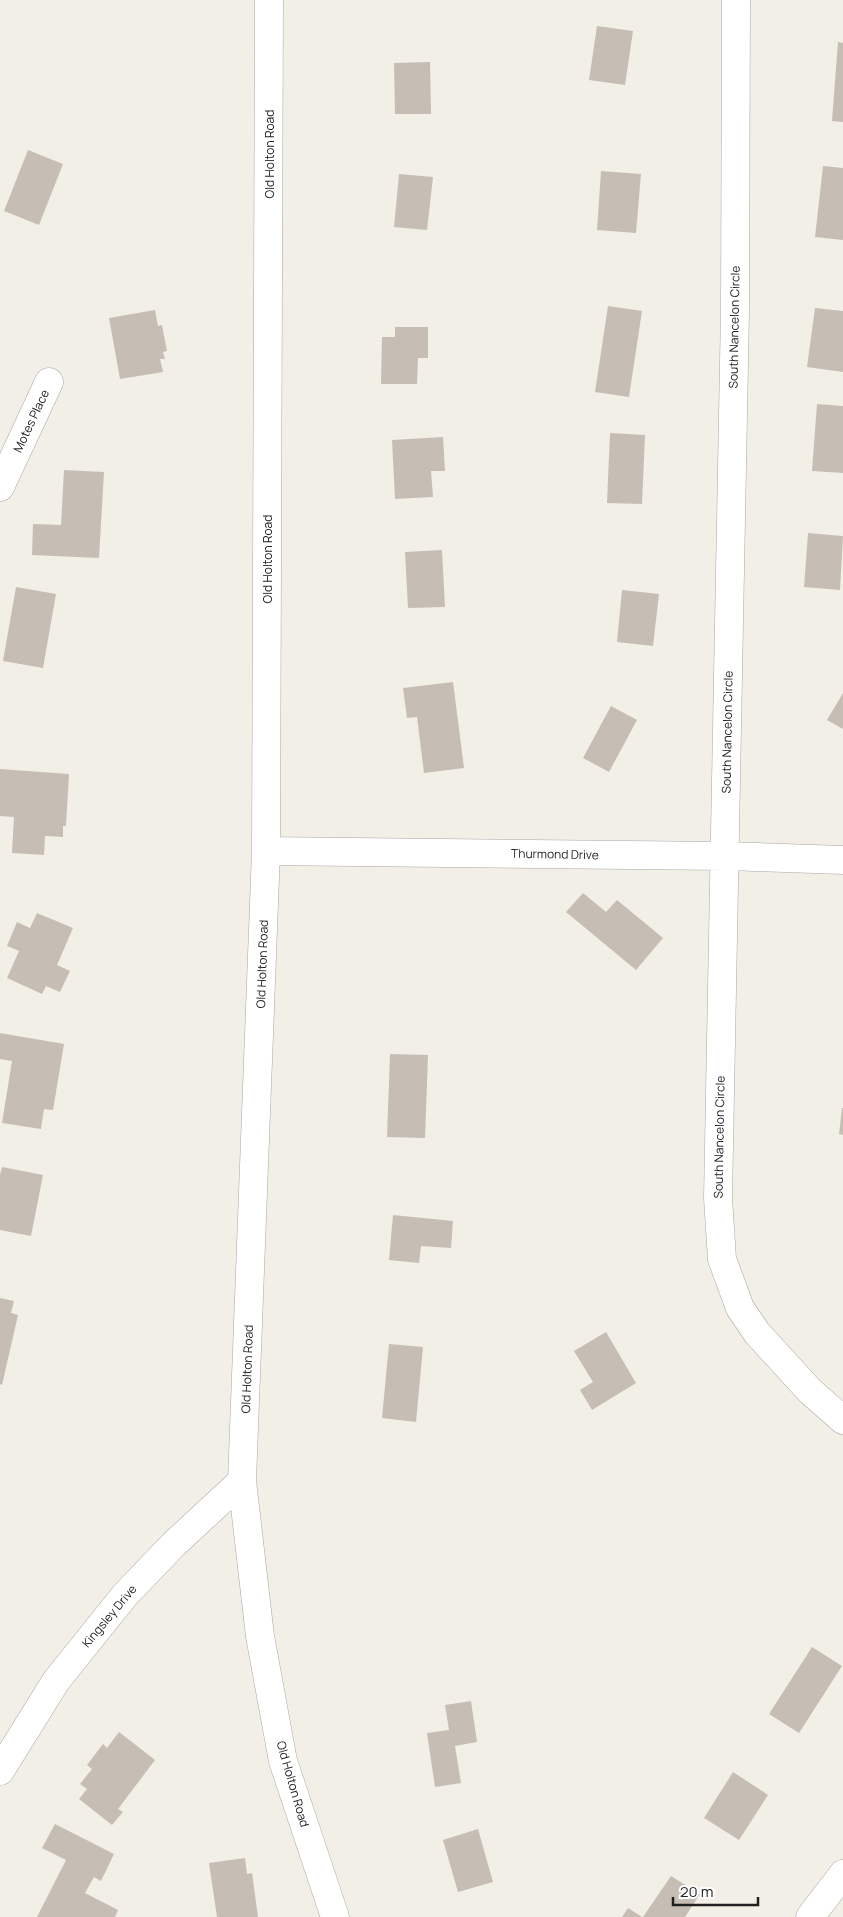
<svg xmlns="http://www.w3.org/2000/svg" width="843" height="1917" viewBox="0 0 843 1917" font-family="Manrope,sans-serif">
<rect width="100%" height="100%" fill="#f2efe6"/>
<!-- building -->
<path fill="#c6beb5" d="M 597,26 L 633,31 L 625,85 L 589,80 Z
M 838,42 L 843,43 L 843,122 L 832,121 Z
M 430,62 L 431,114 L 395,114 L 394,63 Z
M 28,150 L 63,164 L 39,225 L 4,211 Z
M 823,166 L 843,168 L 843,240 L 815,237 Z
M 601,171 L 641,174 L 636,233 L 597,230 Z
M 399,174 L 433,177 L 427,230 L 394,227 Z
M 608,306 L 642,311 L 629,397 L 595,392 Z
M 815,308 L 843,311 L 843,372 L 807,367 Z
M 155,310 L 158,326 L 162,325 L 167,351 L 163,352 L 165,359 L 160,359 L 163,372 L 120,379 L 109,318 Z
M 395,327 L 428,327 L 428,358 L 418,358 L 417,384 L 381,384 L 382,337 L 395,337 Z
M 817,404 L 843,406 L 843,473 L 812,471 Z
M 610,433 L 645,435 L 642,504 L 607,503 Z
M 443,437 L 445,471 L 431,471 L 433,497 L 395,499 L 392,440 Z
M 64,470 L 104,472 L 99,558 L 32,555 L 33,524 L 61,525 Z
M 808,533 L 843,536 L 840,590 L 804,587 Z
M 442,550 L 445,607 L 408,608 L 405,552 Z
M 16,587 L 56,594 L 43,668 L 3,661 Z
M 622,590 L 659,594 L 653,646 L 617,642 Z
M 453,682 L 464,768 L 424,773 L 417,717 L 407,718 L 403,688 Z
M 843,693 L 843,729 L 827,720 Z
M 611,706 L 637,720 L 609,772 L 583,758 Z
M 0,769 L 69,774 L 66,826 L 63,826 L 63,837 L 45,836 L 44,855 L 12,853 L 14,817 L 0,816 Z
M 583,893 L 606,912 L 617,900 L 663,938 L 636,970 L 566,912 Z
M 37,913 L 73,928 L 57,965 L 70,971 L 60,992 L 46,986 L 42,994 L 7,978 L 19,951 L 7,946 L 17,922 L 30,928 Z
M 0,1033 L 64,1044 L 53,1110 L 44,1109 L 41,1129 L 2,1123 L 12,1061 L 0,1059 Z
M 390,1054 L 428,1055 L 425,1138 L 387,1137 Z
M 842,1108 L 843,1108 L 843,1135 L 839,1134 Z
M 2,1167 L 43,1175 L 31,1236 L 0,1230 L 0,1175 Z
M 393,1215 L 453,1221 L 451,1248 L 421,1246 L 419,1263 L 389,1260 Z
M 0,1298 L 14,1301 L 11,1313 L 18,1315 L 2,1385 L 0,1384 Z
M 606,1332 L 636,1383 L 592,1410 L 580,1390 L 593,1382 L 574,1351 Z
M 389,1344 L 423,1347 L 416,1422 L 382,1418 Z
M 812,1647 L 842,1666 L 799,1733 L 769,1714 Z
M 471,1701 L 477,1742 L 455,1746 L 461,1783 L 435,1787 L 427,1733 L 449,1730 L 445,1705 Z
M 119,1732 L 155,1760 L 118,1809 L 123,1812 L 112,1825 L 79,1799 L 87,1789 L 80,1784 L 92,1769 L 87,1765 L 103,1744 L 107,1748 Z
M 733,1772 L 768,1795 L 739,1840 L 704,1818 Z
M 55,1824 L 114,1854 L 101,1881 L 94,1877 L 85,1893 L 118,1910 L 115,1917 L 37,1917 L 66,1860 L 42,1848 Z
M 478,1829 L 493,1882 L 458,1892 L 443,1840 Z
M 245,1858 L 247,1874 L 252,1873 L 258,1917 L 217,1917 L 209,1863 Z
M 671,1876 L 700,1894 L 685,1917 L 643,1917 Z
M 628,1908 L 642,1917 L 622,1917 Z"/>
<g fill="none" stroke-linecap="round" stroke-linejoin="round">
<defs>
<path id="minor" d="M 269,0 L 266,851 L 242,1481 L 260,1636 L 283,1761 L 335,1917
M 736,0 L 735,311 L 718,1198 L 722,1259 L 740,1308 L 757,1333 L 810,1391 L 843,1420
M 0,487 L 49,382
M 266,851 L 725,856 L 843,860
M 0,1771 L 56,1681 L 125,1595 L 174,1544 L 242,1481
M 810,1917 L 843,1874"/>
</defs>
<!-- minor casing -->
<use href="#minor" stroke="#a7a7a7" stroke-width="29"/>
<!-- minor -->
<use href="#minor" stroke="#fff" stroke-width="28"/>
</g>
<g text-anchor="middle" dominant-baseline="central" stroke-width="4" stroke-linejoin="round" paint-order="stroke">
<!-- street labels -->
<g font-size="12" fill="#202020" stroke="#fff">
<text transform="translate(269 154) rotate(-90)">Old Holton Road</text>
<text transform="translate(734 327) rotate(-89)">South Nancelon Circle</text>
<text transform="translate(31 421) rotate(-65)">Motes Place</text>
<text transform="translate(267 559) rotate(-90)">Old Holton Road</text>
<text transform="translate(727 732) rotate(-89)">South Nancelon Circle</text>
<text transform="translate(555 854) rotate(1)">Thurmond Drive</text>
<text transform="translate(262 964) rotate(-88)">Old Holton Road</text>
<text transform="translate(719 1137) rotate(-89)">South Nancelon Circle</text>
<text transform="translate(247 1369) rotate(-88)">Old Holton Road</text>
<text transform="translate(109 1616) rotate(-50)">Kingsley Drive</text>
<text transform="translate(293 1784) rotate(74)">Old Holton Road</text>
</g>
</g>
<!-- scale -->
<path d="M673 1897v8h85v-8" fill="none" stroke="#202020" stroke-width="2.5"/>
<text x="680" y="1897" font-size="15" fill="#202020" stroke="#ffffff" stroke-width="4" paint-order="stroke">20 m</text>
</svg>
